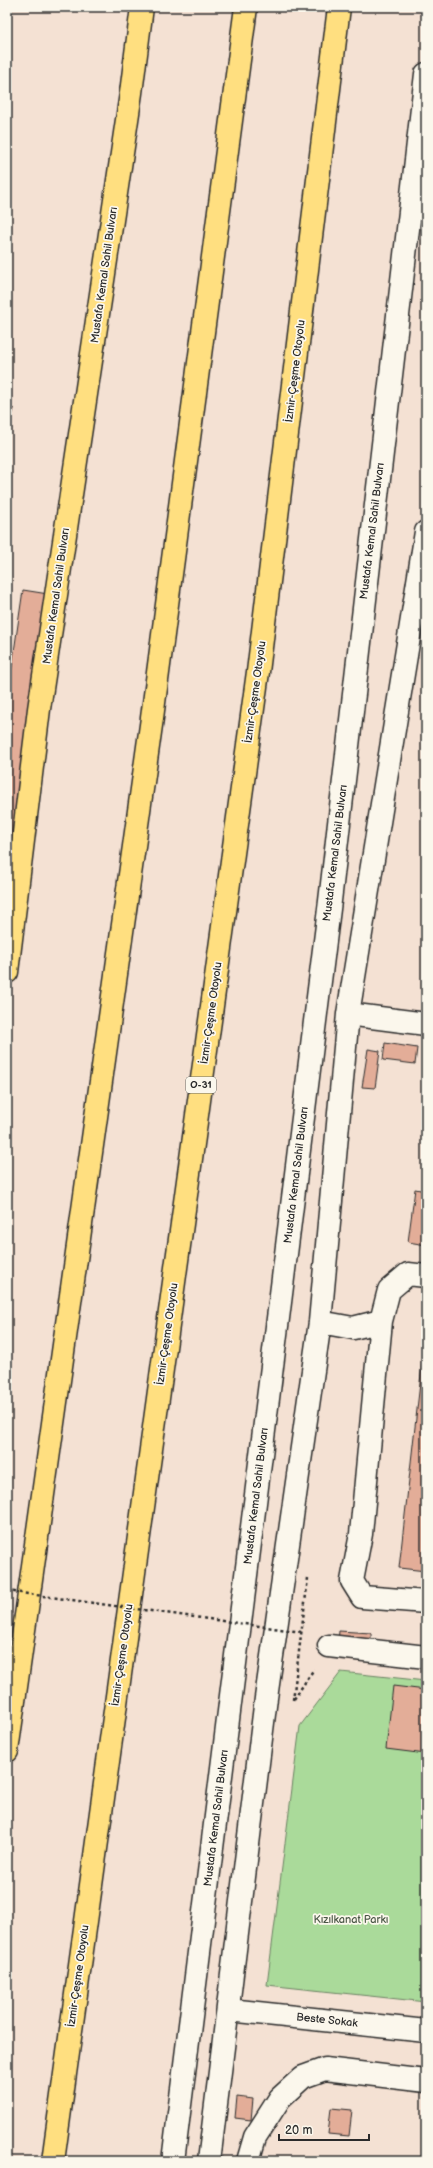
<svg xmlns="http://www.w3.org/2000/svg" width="433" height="2168" viewBox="0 0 433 2168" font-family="'Balsamiq Sans',sans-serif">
<rect width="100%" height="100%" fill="#f4e1d3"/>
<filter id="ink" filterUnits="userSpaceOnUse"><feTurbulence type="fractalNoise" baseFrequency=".025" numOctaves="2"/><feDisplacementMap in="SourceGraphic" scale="8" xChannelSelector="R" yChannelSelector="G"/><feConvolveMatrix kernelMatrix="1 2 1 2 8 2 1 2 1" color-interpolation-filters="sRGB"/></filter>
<g filter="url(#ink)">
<!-- green -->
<path fill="#aada9a" stroke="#6a8262" d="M 341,1672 L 426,1681 L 426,2002 L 267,1985 L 300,1726 Z"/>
<!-- building -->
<path fill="#e3ad98" stroke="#2b2b2b" d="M 7,407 L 14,409 L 7,433 Z
M 23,590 L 48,594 L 7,877 L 7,700 Z
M 385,1043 L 417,1048 L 415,1064 L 383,1060 Z
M 368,1049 L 380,1051 L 375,1088 L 362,1087 Z
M 426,1064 L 426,1073 L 422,1070 Z
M 415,1189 L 426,1191 L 426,1245 L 408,1242 Z
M 426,1330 L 426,1571 L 399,1568 Z
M 339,1631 L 371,1633 L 371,1646 L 338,1643 Z
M 393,1686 L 426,1690 L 426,1754 L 386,1749 Z
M 237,2097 L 253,2099 L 251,2120 L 235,2118 Z
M 331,2108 L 352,2110 L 349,2136 L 328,2134 Z"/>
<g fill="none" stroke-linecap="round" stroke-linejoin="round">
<defs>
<path id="minor" d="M 348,1014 L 426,1024
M 381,1321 L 361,1534 L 352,1581 L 362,1597 L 426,1602
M 320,1322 L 353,1328 L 381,1321 L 389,1290 L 408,1274 L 426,1276
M 329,1646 L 426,1657
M 229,2010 L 426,2031
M 173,2161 L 330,901 L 426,74
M 209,2161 L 266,1698 L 320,1322 L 348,1014 L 426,532
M 248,2161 L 255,2137 L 280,2098 L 303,2077 L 325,2069 L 426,2081"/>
<path id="major" d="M 7,972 L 39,709 L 131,93 L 142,7"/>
<path id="highway" d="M 7,1751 L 152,718 L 246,7
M 53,2161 L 258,672 L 339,7"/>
</defs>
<!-- minor casing -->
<use href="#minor" stroke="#2b2b2b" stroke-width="25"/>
<!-- major casing -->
<use href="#major" stroke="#2b2b2b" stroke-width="25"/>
<!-- highway casing -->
<use href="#highway" stroke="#2b2b2b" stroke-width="25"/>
<!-- path -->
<path stroke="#2b2b2b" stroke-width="2.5" stroke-dasharray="3 3" stroke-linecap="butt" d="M 294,1699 L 314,1669"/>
<!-- minor -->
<use href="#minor" stroke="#fbf7ec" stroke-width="22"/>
<!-- major -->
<use href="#major" stroke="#ffdf80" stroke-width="22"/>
<!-- highway -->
<use href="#highway" stroke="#ffdf80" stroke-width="22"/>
<!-- path-bridge -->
<path stroke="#2b2b2b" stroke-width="2.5" stroke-dasharray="3 3" stroke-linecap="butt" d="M 7,1591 L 302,1632
M 293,1700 L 308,1578"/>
</g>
</g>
<g text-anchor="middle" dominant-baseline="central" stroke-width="3.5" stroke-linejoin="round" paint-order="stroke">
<!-- shield labels -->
<rect fill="#fbf7ec" stroke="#696865" stroke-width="1" x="186" y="1077" width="30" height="16" rx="3"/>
<g font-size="10" font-weight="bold" fill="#2b2b2b">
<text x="201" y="1085">O-31</text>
</g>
<!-- street labels -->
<g font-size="11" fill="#2b2b2b" stroke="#fbf7ec">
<text transform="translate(104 275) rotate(-82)">Mustafa Kemal Sahil Bulvarı</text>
<text transform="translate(295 371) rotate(-83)">İzmir-Çeşme Otoyolu</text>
<text transform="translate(372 531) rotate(-83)">Mustafa Kemal Sahil Bulvarı</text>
<text transform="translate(56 596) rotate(-82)">Mustafa Kemal Sahil Bulvarı</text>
<text transform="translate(255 692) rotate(-82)">İzmir-Çeşme Otoyolu</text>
<text transform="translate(335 853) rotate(-83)">Mustafa Kemal Sahil Bulvarı</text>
<text transform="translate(211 1013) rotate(-82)">İzmir-Çeşme Otoyolu</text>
<text transform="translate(296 1175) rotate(-83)">Mustafa Kemal Sahil Bulvarı</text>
<text transform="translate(167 1334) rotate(-82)">İzmir-Çeşme Otoyolu</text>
<text transform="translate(256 1496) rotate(-83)">Mustafa Kemal Sahil Bulvarı</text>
<text transform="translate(122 1655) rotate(-82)">İzmir-Çeşme Otoyolu</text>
<text transform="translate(216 1818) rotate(-83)">Mustafa Kemal Sahil Bulvarı</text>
<text transform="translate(78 1976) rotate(-82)">İzmir-Çeşme Otoyolu</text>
<text transform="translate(327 2020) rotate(6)">Beste Sokak</text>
</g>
<!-- park labels -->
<g font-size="11" fill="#4b5747" stroke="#fbf7ec">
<text x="351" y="1919">Kızılkanat Parkı</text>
</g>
</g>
<!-- margin -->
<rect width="433" height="2168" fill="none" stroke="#fbf7ec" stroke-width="24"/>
<rect x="12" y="12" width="409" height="2144" fill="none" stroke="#2b2b2b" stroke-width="1.5" filter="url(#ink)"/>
<!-- scale -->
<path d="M279 2134v6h90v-6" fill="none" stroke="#2b2b2b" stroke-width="2"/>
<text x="285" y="2134" font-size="12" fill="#2b2b2b" stroke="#fbf7ec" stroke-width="3" paint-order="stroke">20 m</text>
</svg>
